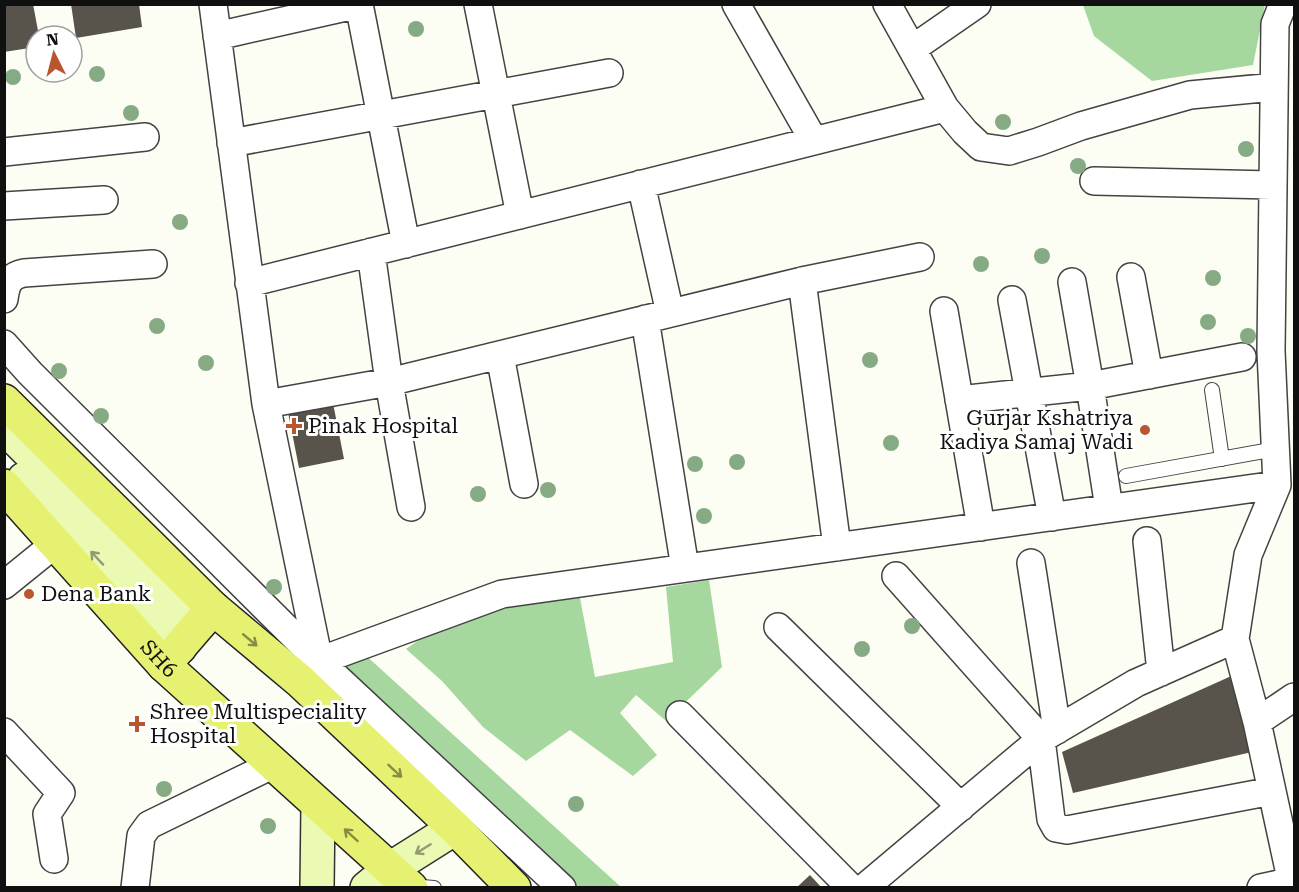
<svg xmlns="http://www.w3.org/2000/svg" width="1299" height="892" viewBox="0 0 1299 892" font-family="'Roboto Serif',serif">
<rect width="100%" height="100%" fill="#fdfef3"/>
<!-- forest -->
<path fill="#a5d79e" d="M 1083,5 L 1083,4 L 1265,5 L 1253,65 L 1152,81 L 1094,36 Z
M 709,580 L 722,667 L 666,721 L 636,695 L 620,713 L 657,755 L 633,776 L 570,730 L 526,761 L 483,727 L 442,681 L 406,649 L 423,637 L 498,606 L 580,598 L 595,677 L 673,662 L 666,587 Z
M 362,652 L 621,887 L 572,887 L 342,671 Z"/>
<!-- building -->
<path fill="#58544c" d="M 4,4 L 33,4 L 39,36 L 36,36 L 36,47 L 4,52 Z
M 71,4 L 139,4 L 142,27 L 76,38 Z
M 332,398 L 344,459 L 299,468 L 287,407 Z
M 1238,673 L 1252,752 L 1073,793 L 1062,752 Z
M 810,875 L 822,888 L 796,888 Z"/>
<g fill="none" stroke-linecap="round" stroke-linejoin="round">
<defs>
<path id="lane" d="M 1212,390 L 1222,459
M 1126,476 L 1275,449
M 410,886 L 434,888"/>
<path id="street" d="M 213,4 L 266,404 L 319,661 L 318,663
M 478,4 L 520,215
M 736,4 L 814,141
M 887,4 L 945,108 L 965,132 L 981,147 L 1009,151 L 1038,142 L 1081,126 L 1190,95 L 1274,87
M 1283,4 L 1275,24 L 1271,351 L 1277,485 L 1248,555 L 1235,639 L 1257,722 L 1293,888
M 217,36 L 359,4 L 406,244
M 912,49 L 977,4
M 231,143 L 609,73
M 4,152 L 145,137
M 1094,181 L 1273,185
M 641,184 L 670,313
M 4,206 L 104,200
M 371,252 L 389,382 L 411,507
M 1131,277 L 1149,375
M 802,281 L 837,547
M 249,283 L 945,108
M 4,299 C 6,284 9,276 24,273 L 153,264
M 1012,300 L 1052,517
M 944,311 L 981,527
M 645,319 L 685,568
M 4,344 L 30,373 L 319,661 L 562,888
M 500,355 L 524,484
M 959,400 L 1090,386 L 1072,282
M 266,404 L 389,382 L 802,281 L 920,257
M 1109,508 L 1090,386 L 1242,357
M 1147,541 L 1161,672
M 1031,563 L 1057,730
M 896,576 L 1041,739 L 1051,819 L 1056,828 L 1067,830 L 1272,791
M 4,585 L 56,543
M 778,627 L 961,807
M 319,661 L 502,594 L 1277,485
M 680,715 L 851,888
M 1257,722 L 1294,697
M 4,732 L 61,793 L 47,814 L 54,859
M 135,888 L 141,836 L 149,825 L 274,764
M 864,888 L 1041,739 L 1136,683 L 1235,639
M 1261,888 L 1292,881"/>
<path id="secondary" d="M 4,427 L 200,623
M 24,479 L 180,647
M 317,888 L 318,805
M 367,888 L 390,869 L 455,828"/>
<g id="primary">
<path d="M 4,401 L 213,608 L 300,681 L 455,828 L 514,888"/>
<path id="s1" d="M 4,486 L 164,665 L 411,888"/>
<path d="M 164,665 L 213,608"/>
</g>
</defs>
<!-- lane casing -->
<use href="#lane" stroke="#434343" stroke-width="16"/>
<!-- street casing -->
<use href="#street" stroke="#434343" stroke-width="30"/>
<!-- secondary casing -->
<use href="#secondary" stroke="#323232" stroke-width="36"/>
<!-- primary casing -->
<use href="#primary" stroke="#212121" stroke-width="36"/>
<!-- lane -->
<use href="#lane" stroke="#fff" stroke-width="14"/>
<!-- street -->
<use href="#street" stroke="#fff" stroke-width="27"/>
<!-- secondary -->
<use href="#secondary" stroke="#ebfab2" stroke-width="33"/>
<!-- primary -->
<use href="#primary" stroke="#e6f171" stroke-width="33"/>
</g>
<!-- trees -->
<g fill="#85aa84">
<circle cx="416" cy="29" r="8"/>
<circle cx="97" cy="74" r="8"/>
<circle cx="13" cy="77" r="8"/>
<circle cx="131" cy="113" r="8"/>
<circle cx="1003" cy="122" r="8"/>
<circle cx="1246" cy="149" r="8"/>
<circle cx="1078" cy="166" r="8"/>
<circle cx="180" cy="222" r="8"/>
<circle cx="1042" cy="256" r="8"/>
<circle cx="981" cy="264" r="8"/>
<circle cx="1213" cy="278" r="8"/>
<circle cx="1208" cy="322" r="8"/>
<circle cx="157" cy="326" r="8"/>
<circle cx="1248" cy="336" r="8"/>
<circle cx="870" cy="360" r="8"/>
<circle cx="206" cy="363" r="8"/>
<circle cx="59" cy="371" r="8"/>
<circle cx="101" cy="416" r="8"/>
<circle cx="891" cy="443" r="8"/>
<circle cx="737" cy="462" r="8"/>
<circle cx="695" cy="464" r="8"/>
<circle cx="548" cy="490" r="8"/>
<circle cx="478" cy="494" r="8"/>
<circle cx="704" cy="516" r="8"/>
<circle cx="274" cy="587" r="8"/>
<circle cx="912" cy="626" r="8"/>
<circle cx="862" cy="649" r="8"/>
<circle cx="164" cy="789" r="8"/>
<circle cx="576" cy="804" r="8"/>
<circle cx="268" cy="826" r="8"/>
</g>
<!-- one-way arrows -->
<defs><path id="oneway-shaft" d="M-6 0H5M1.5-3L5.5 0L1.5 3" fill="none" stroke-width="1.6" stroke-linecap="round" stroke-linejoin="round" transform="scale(1.5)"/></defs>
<g stroke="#939c71">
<use href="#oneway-shaft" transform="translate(97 558) rotate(-133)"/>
<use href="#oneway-shaft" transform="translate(423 849) rotate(148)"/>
</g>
<g stroke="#868c45">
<use href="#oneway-shaft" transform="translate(250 640) rotate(40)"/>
<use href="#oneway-shaft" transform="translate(395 771) rotate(43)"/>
<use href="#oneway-shaft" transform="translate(351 835) rotate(-138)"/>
</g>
<!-- markers -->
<g fill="#b9552f" stroke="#fff" stroke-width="2">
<path d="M291 417h6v6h6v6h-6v6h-6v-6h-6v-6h6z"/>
<circle cx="1145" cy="430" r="6"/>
<circle cx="29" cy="594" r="6"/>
<path d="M134 715h6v6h6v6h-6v6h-6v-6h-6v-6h6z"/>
</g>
<g text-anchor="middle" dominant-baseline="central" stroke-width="6" stroke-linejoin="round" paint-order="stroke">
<!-- poi labels -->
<g font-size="21" fill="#101010" stroke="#fff" text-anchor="start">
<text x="1133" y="418" text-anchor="end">Gurjar Kshatriya<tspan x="1133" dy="24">Kadiya Samaj Wadi</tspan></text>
<text x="308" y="426">Pinak Hospital</text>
<text x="41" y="594">Dena Bank</text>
<text x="150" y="712">Shree Multispeciality<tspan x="150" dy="24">Hospital</tspan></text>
</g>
<!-- street labels -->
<g font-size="21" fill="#101010" stroke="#fff">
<text stroke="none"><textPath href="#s1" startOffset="232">SH6</textPath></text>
</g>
</g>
<!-- border -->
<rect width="1299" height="892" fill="none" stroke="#101010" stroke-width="12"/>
<!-- north arrow -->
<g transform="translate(54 54) rotate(354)"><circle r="28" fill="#ffffff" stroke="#9f9f9f" stroke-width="1.5"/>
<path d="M0-4.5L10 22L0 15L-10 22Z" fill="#b9552f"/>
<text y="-9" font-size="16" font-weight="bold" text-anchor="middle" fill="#101010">N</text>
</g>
</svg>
